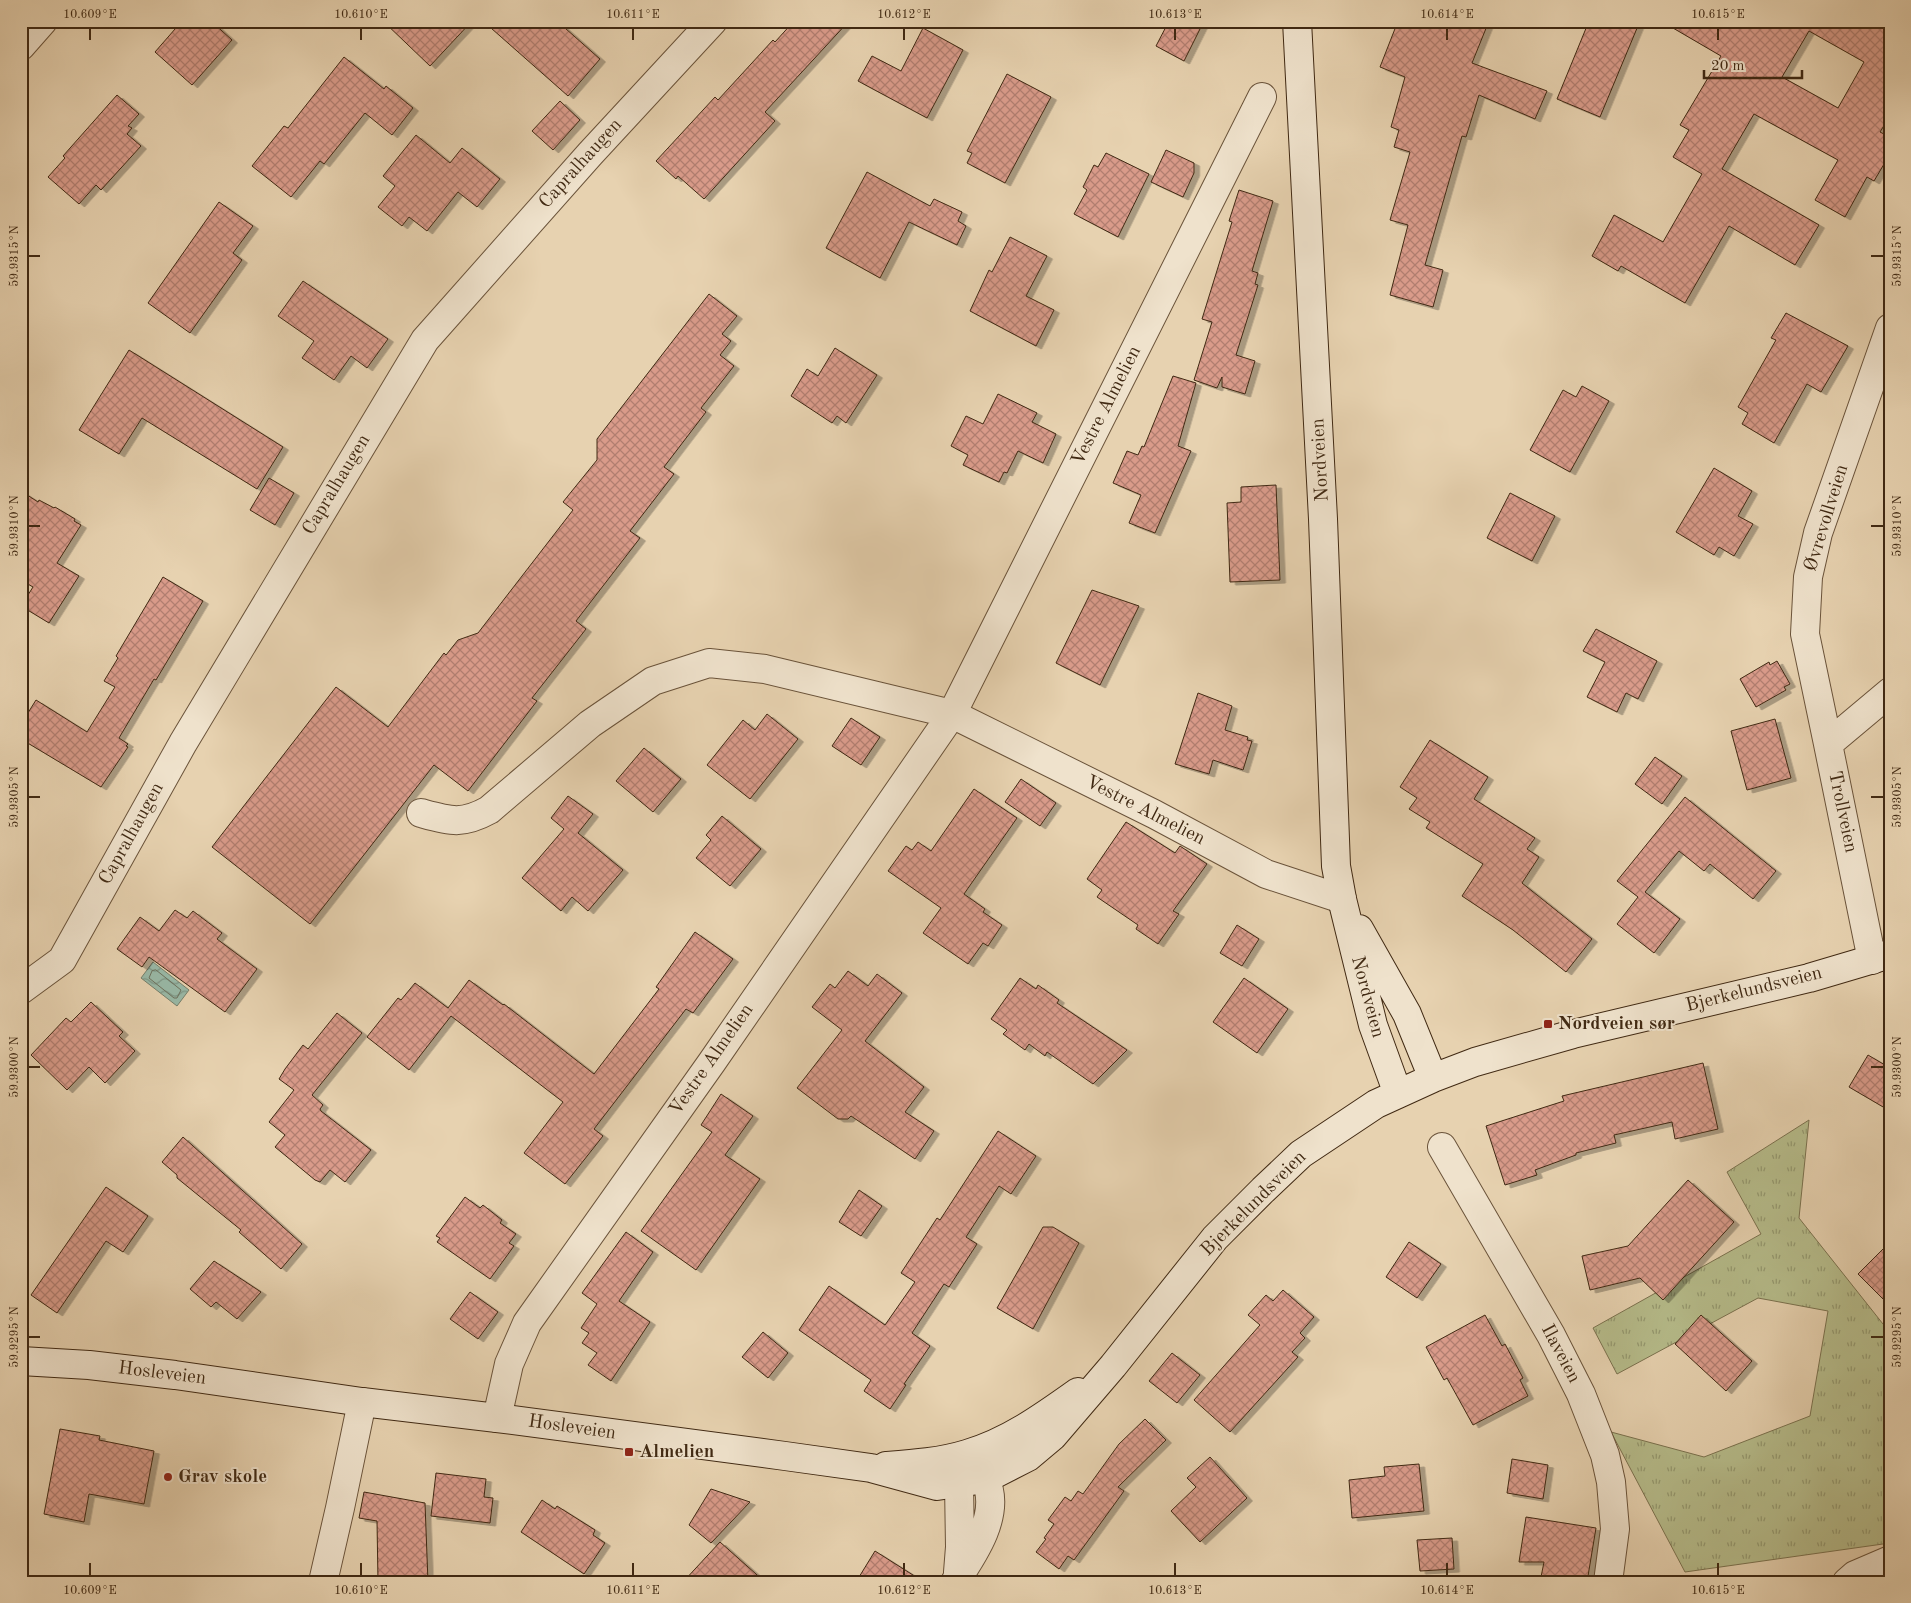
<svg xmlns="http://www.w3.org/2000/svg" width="1911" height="1603" viewBox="0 0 1911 1603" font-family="'Old Standard TT',serif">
<defs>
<pattern id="grass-tufts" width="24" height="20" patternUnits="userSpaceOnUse" patternTransform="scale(1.25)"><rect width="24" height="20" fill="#b6bc8b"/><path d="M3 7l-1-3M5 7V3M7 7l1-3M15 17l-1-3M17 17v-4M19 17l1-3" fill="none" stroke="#959970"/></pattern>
<pattern id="water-waves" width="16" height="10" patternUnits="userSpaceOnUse" patternTransform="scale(1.25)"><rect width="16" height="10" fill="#98b8a6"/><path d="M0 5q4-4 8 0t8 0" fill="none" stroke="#7d9686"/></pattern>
<pattern id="building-cross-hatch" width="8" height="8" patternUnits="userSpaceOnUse" patternTransform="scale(1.25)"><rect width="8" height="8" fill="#d99b8a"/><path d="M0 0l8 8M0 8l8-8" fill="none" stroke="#b17e70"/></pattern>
<filter id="shadow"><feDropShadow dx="5.5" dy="3" stdDeviation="0" flood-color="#0004"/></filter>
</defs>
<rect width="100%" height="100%" fill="#e7d2b0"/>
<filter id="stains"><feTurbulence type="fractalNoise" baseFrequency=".004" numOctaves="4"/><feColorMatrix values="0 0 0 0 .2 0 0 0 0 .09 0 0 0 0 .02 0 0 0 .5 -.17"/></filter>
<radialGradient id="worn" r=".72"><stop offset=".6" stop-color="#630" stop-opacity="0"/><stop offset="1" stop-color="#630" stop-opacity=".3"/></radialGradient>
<!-- grass -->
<path fill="url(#grass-tufts)" stroke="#7b724f" d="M 1809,1120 L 1799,1218 L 1883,1324 L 1890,1321 L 1890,1543 L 1685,1572 L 1611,1432 L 1704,1457 L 1810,1416 L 1828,1311 L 1758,1298 L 1617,1374 L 1593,1328 L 1761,1234 L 1727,1172 Z"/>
<!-- water -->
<path fill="url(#water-waves)" stroke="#757f6b" d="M 153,962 L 189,990 L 177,1006 L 141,978 Z"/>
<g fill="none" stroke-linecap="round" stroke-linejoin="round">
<!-- shore -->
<path stroke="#6c705c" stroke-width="1" d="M 156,970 L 181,990 L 177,998 L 174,998 L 149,978 L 152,971 Z"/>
</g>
<!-- building -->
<path fill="url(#building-cross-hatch)" stroke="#402913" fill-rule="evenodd" filter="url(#shadow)" d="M 182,21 L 211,21 L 232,40 L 192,85 L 155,52 Z
M 383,21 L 472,21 L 430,66 Z
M 483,21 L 557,21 L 600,59 L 568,96 Z
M 794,21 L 849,21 L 765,112 L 775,121 L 704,199 L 678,176 L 676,179 L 656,161 L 715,97 L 718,100 L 773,40 L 775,42 Z
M 1169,21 L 1204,21 L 1184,61 L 1156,46 Z
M 1398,21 L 1489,21 L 1472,63 L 1547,91 L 1535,119 L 1479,95 L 1466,137 L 1462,136 L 1425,265 L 1443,270 L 1433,307 L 1390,295 L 1408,225 L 1390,220 L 1410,152 L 1394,147 L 1399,130 L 1391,127 L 1405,77 L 1380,67 Z
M 1589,21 L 1640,21 L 1600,117 L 1557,99 Z
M 1661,21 L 1890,21 L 1890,116 L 1880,132 L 1890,137 L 1890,154 L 1874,181 L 1867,177 L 1845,217 L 1815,200 L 1838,160 L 1754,114 L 1722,169 L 1819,225 L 1795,265 L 1729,226 L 1685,303 L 1621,266 L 1618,271 L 1592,256 L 1614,215 L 1663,242 L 1702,174 L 1673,157 L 1689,130 L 1680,125 L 1721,56 ZM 1809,31 L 1864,62 L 1838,108 L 1782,77 Z
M 923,28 L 963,50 L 927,118 L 858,81 L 872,56 L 901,71 Z
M 344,57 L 384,89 L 386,86 L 413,108 L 392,135 L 365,113 L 324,164 L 320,161 L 291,197 L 252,166 L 284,126 L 288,128 Z
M 1007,74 L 1051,97 L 1005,183 L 967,163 L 972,153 L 967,151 Z
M 117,95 L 139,114 L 128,126 L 132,128 L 127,134 L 141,146 L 101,190 L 96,185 L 79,204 L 48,177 L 65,158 L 63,156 Z
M 560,101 L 580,120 L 553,150 L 532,131 Z
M 416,135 L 450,163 L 462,148 L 500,179 L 477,207 L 458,192 L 427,231 L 409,217 L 402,226 L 378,207 L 395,186 L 383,176 Z
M 1166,150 L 1194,163 L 1194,173 L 1183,197 L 1151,182 Z
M 1106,153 L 1149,174 L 1118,237 L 1074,214 L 1087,190 L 1083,187 L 1094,165 L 1098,167 Z
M 867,172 L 930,206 L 934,199 L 962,212 L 958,221 L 966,226 L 957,245 L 909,222 L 880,278 L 826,248 Z
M 1239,190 L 1273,201 L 1252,271 L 1258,273 L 1255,284 L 1258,285 L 1236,355 L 1255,361 L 1245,394 L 1222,387 L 1222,377 L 1217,388 L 1194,380 L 1212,322 L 1202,319 L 1232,222 L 1229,221 Z
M 219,202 L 253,226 L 233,253 L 242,260 L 190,333 L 148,303 Z
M 1010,237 L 1047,256 L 1026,296 L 1054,310 L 1036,346 L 970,311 L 989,270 L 992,272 Z
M 303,281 L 388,339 L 367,368 L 351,356 L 334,380 L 302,358 L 314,341 L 278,316 Z
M 709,294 L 737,316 L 722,334 L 731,341 L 720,355 L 734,366 L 701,408 L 706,412 L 664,467 L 674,474 L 630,531 L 640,538 L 576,621 L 586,629 L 532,698 L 537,701 L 468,791 L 434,765 L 310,924 L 212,847 L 336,687 L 388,727 L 444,653 L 446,655 L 458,640 L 478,633 L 573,510 L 563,502 L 597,460 L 597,439 Z
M 1786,313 L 1848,346 L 1821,392 L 1807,384 L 1774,443 L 1742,424 L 1748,413 L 1738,407 L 1776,340 L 1771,338 Z
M 835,348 L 877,375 L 846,423 L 837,416 L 832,423 L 791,396 L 807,369 L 818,376 Z
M 129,350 L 283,447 L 257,489 L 142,418 L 119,454 L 79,430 Z
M 1173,376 L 1196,383 L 1178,446 L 1191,451 L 1155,533 L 1129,523 L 1141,495 L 1113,483 L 1127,451 L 1138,455 L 1142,446 L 1144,447 Z
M 1582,386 L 1609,401 L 1570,472 L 1530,450 L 1563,390 L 1576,397 Z
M 998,394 L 1037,413 L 1032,422 L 1056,434 L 1043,463 L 1018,451 L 1007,473 L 1004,472 L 999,482 L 963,465 L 968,455 L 951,446 L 966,416 L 983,424 Z
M 1714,468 L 1752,491 L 1738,516 L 1753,524 L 1734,556 L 1719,547 L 1714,555 L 1676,532 Z
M 269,478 L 294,493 L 275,525 L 250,510 Z
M 1276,485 L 1280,580 L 1230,582 L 1227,503 L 1241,502 L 1241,487 Z
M 21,491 L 38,502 L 39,500 L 54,508 L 55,507 L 75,519 L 74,521 L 81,525 L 57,563 L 79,576 L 49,623 L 21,606 L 33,587 L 21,580 Z
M 1510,493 L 1555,516 L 1532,561 L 1487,538 Z
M 163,577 L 203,601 L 156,680 L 154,679 L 119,738 L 128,744 L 126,746 L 128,747 L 101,787 L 21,739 L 21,724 L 36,700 L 87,732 L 115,687 L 104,681 L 118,658 L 116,656 Z
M 1092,590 L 1139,606 L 1100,685 L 1056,663 Z
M 1596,629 L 1657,661 L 1638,699 L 1626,693 L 1617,712 L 1587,697 L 1605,662 L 1583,651 Z
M 1777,661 L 1790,684 L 1784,687 L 1786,690 L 1756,707 L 1740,679 L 1769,662 L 1770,665 Z
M 1198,693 L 1232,706 L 1225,730 L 1248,737 L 1247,740 L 1252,741 L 1243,770 L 1213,760 L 1209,774 L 1175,764 Z
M 767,714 L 798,739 L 750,799 L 707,765 L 743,720 L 755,730 Z
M 851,718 L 880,737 L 861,765 L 832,746 Z
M 1775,719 L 1791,778 L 1747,790 L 1731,731 Z
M 1430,740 L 1488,777 L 1474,799 L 1535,838 L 1527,849 L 1539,857 L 1522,883 L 1592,939 L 1566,972 L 1513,930 L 1462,896 L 1483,864 L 1426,828 L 1430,822 L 1409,809 L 1417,798 L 1400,787 Z
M 644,748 L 681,779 L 653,812 L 616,781 Z
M 1655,757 L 1682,776 L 1662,804 L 1635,784 Z
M 1021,779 L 1056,803 L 1040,826 L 1005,802 Z
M 974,789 L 1017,818 L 964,894 L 985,909 L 983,912 L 1002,925 L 988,946 L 983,943 L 968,964 L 923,933 L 941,908 L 888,871 L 906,846 L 912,850 L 918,842 L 931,851 Z
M 568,796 L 593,814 L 578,833 L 623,870 L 588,911 L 572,897 L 561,911 L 522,878 L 564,829 L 551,818 Z
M 1685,797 L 1776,871 L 1753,899 L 1710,864 L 1704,871 L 1679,851 L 1645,892 L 1680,919 L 1654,953 L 1617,924 L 1638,897 L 1617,881 Z
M 722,816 L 761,849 L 730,886 L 696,858 L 711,840 L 706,835 Z
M 1126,822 L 1175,853 L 1180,846 L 1207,864 L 1173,911 L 1179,914 L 1158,944 L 1136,929 L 1138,925 L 1097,897 L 1102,890 L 1087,879 Z
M 175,910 L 187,918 L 193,911 L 222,933 L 217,939 L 257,969 L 225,1012 L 149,957 L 142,967 L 117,949 L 140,917 L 159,931 Z
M 1237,925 L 1259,939 L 1242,966 L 1220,953 Z
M 695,932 L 733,959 L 693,1013 L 686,1009 L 594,1129 L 603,1136 L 565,1184 L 524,1153 L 563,1102 L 451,1016 L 409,1070 L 367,1037 L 398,998 L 401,1000 L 415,983 L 448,1008 L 469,980 L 503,1005 L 504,1004 L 594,1074 L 659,989 L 656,987 Z
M 848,971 L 868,986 L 877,974 L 902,993 L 865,1041 L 924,1087 L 905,1112 L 934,1131 L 915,1159 L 851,1116 L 848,1119 L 838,1119 L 797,1088 L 842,1030 L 812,1007 L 830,984 L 835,988 Z
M 1020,978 L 1036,989 L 1038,985 L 1059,1000 L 1057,1003 L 1127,1050 L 1093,1084 L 1047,1052 L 1045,1056 L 1029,1044 L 1025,1050 L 1003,1034 L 1007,1030 L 991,1019 Z
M 1244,978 L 1288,1009 L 1257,1053 L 1213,1022 Z
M 91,1002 L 123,1032 L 119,1036 L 135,1051 L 105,1083 L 89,1067 L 67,1090 L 31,1055 L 66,1018 L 71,1022 Z
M 337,1013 L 362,1033 L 312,1095 L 323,1105 L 320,1109 L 321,1111 L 371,1150 L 345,1182 L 330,1170 L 320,1182 L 315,1180 L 275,1147 L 285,1135 L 269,1122 L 294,1090 L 279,1079 L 285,1069 L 303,1045 L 308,1049 Z
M 1868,1055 L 1890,1068 L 1890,1111 L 1849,1087 Z
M 1703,1063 L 1718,1129 L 1675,1139 L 1672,1122 L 1614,1135 L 1616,1143 L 1576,1153 L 1576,1155 L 1535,1170 L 1537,1175 L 1505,1185 L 1486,1126 L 1564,1101 L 1562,1096 Z
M 721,1094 L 753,1116 L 725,1155 L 760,1179 L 696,1270 L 641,1231 L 712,1132 L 701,1125 Z
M 998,1131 L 1036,1156 L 1011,1194 L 999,1186 L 966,1237 L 977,1244 L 949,1287 L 944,1284 L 912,1333 L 930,1346 L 904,1384 L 906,1385 L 890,1409 L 864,1391 L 871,1380 L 799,1330 L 829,1286 L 885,1325 L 915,1282 L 901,1273 L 937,1218 L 940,1220 Z
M 183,1137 L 302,1244 L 281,1269 L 239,1232 L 241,1230 L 177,1178 L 177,1175 L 162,1162 Z
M 1688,1180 L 1734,1222 L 1663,1300 L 1640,1278 L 1590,1290 L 1582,1256 L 1628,1246 Z
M 106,1187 L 148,1216 L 123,1252 L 106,1241 L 57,1313 L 31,1295 Z
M 859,1190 L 882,1206 L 861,1236 L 839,1222 Z
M 465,1197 L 480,1208 L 483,1205 L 502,1220 L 500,1223 L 516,1234 L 509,1243 L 514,1246 L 490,1279 L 437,1242 L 440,1238 L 436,1236 Z
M 1043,1227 L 1053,1227 L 1079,1243 L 1033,1329 L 997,1308 Z
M 626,1232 L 653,1252 L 619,1301 L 650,1322 L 611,1381 L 588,1365 L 597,1353 L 582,1343 L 589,1333 L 581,1328 L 597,1304 L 582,1293 Z
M 1409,1242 L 1441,1264 L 1417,1298 L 1386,1277 Z
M 1890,1242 L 1890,1306 L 1858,1274 Z
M 214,1261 L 261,1292 L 237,1319 L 216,1302 L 211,1307 L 190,1289 Z
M 1283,1290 L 1314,1317 L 1300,1333 L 1305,1338 L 1292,1352 L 1298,1357 L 1230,1432 L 1194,1400 L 1260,1325 L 1248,1315 L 1266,1295 L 1273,1301 Z
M 470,1292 L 498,1312 L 478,1339 L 450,1319 Z
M 1485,1315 L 1502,1346 L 1505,1344 L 1523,1378 L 1520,1380 L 1528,1396 L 1473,1425 L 1447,1378 L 1444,1380 L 1426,1347 Z
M 1701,1315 L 1752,1361 L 1726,1391 L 1675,1344 Z
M 763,1332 L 788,1353 L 768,1378 L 742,1357 Z
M 1172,1353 L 1200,1375 L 1177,1403 L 1149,1381 Z
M 1145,1419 L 1166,1440 L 1118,1487 L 1124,1491 L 1074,1560 L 1068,1556 L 1059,1569 L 1036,1552 L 1046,1539 L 1044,1538 L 1054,1524 L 1048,1520 L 1065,1497 L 1071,1501 L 1078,1491 L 1083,1494 L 1119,1444 Z
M 60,1429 L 100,1436 L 99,1440 L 154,1451 L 144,1504 L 89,1494 L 84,1522 L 44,1514 Z
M 1210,1457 L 1247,1498 L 1200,1542 L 1171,1511 L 1196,1487 L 1187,1478 Z
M 1512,1459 L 1548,1465 L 1543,1499 L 1507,1493 Z
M 1419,1464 L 1424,1511 L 1352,1518 L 1349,1480 L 1385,1476 L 1384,1467 Z
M 436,1473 L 486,1479 L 484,1497 L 493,1498 L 490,1523 L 431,1516 Z
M 711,1489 L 750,1502 L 711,1543 L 689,1525 Z
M 364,1492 L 425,1503 L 428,1582 L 378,1582 L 377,1521 L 359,1518 Z
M 542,1500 L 555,1509 L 557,1506 L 595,1530 L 593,1535 L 605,1543 L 584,1574 L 521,1532 Z
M 1526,1517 L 1596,1528 L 1587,1582 L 1540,1582 L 1544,1562 L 1519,1562 Z
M 1452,1538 L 1454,1569 L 1420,1571 L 1417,1540 Z
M 720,1542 L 765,1582 L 683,1582 Z
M 875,1551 L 924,1582 L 856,1582 Z"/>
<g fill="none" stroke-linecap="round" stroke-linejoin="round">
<defs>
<path id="street" d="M 21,46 L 43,21
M 1828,744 L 1805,634 L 1808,577 L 1818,533 L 1890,328
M 421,813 C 450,821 462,825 489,810 L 590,724 L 653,681 L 709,663 L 765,669 L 952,714 L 1154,814 L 1266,874 L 1342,899
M 1872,960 L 1828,744 L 1890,692
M 21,990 L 62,960 L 183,743 L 425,340 L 590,154 L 713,21
M 1442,1147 L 1551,1335 L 1581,1394 L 1605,1455 L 1611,1482 L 1615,1529 L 1608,1582
M 497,1418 L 509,1364 L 527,1323 L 712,1062 L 952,714 L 1262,97
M 958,1572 L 960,1547 L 959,1483 L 965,1461
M 323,1582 L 340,1508 L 362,1402
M 955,1582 C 974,1554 1002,1513 985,1479 C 981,1471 972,1462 966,1455
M 1847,1582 L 1855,1575 L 1890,1560"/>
<path id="secondary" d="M 1297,21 L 1323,519 L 1336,866 L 1342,899 L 1373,1025 L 1398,1094
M 1359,929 L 1407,1014 L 1433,1078
M 21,1361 L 89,1365 L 175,1375 L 362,1402 L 497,1418 L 785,1456 L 871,1468 L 937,1486 L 985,1479 L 1028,1457 L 1053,1436 L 1113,1366 L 1215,1238 L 1263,1190 L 1301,1154 L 1376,1104 L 1433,1078 L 1475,1062 L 1573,1034 L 1809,978 L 1890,954
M 886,1466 C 913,1464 941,1462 967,1454 C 1008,1442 1043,1417 1078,1392"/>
</defs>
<!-- street casing -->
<use href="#street" stroke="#6a533a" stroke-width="30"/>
<!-- secondary casing -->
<use href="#secondary" stroke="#402913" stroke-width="30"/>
<!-- street -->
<use href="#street" stroke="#efe2cc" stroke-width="28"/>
<!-- secondary -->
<use href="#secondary" stroke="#efe2cc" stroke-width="28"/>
</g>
<!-- ticks -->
<path fill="none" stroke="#402913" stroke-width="2" d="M 90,28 L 90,40M 361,28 L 361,40M 633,28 L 633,40M 904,28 L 904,40M 1175,28 L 1175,40M 1447,28 L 1447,40M 1718,28 L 1718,40M 28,256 L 40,256M 1871,256 L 1884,256M 28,526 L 40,526M 1871,526 L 1884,526M 28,797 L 40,797M 1871,797 L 1884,797M 28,1067 L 40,1067M 1871,1067 L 1884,1067M 28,1337 L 40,1337M 1871,1337 L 1884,1337M 90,1563 L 90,1576M 361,1563 L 361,1576M 633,1563 L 633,1576M 904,1563 L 904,1576M 1175,1563 L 1175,1576M 1447,1563 L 1447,1576M 1718,1563 L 1718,1576"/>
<!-- markers -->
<g fill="#8f2418" stroke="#efe2cc" stroke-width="2">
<rect x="1543" y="1019" width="10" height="10" rx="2.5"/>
<rect x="624" y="1447" width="10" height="10" rx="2.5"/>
<circle cx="168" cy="1477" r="5"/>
</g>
<g text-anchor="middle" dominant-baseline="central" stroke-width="4" stroke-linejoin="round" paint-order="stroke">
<!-- street labels -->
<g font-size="19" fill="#402913" stroke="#efe2cc">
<text transform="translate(581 164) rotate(-48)">Capralhaugen</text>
<text transform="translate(1107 406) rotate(-63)">Vestre Almelien</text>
<text transform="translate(1321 460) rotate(-93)">Nordveien</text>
<text transform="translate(337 485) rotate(-59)">Capralhaugen</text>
<text transform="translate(1827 518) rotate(-73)">Øvrevollveien</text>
<text transform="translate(1145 811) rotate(27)">Vestre Almelien</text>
<text transform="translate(1842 812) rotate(78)">Trollveien</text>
<text transform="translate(132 834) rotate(-61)">Capralhaugen</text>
<text transform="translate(1754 990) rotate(-14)">Bjerkelundsveien</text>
<text transform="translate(1367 997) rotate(75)">Nordveien</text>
<text transform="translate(712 1060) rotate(-55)">Vestre Almelien</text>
<text transform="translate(1254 1204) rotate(-45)">Bjerkelundsveien</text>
<text transform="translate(1560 1354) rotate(62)">Ilaveien</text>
<text transform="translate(162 1374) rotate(7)">Hosleveien</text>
<text transform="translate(572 1428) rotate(8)">Hosleveien</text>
</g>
<!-- poi labels -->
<g font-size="19" font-weight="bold" fill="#402913" stroke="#efe2cc" text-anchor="start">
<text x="1558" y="1024">Nordveien sør</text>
<text x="639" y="1452">Almelien</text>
<text x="178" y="1477">Grav skole</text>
</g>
</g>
<!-- margin -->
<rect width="1911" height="1603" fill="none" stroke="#e7d2b0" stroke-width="55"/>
<!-- scale -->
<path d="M1704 70v8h98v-8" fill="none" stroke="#402913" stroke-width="2.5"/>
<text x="1711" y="70" font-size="15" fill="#402913" stroke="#efe2cc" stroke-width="4" paint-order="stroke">20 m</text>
<rect x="28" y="28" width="1856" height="1548" fill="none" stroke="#402913" stroke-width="2"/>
<g font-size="12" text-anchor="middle" fill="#402913">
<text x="90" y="18">10.609°E</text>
<text x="361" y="18">10.610°E</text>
<text x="633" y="18">10.611°E</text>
<text x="904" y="18">10.612°E</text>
<text x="1175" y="18">10.613°E</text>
<text x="1447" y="18">10.614°E</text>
<text x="1718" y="18">10.615°E</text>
<text transform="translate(14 256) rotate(-90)" y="4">59.9315°N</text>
<text transform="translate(1897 256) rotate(-90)" y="4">59.9315°N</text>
<text transform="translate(14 526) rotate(-90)" y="4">59.9310°N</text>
<text transform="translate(1897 526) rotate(-90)" y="4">59.9310°N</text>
<text transform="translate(14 797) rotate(-90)" y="4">59.9305°N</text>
<text transform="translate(1897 797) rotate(-90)" y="4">59.9305°N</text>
<text transform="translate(14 1067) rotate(-90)" y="4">59.9300°N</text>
<text transform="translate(1897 1067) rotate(-90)" y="4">59.9300°N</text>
<text transform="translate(14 1337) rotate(-90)" y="4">59.9295°N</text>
<text transform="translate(1897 1337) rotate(-90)" y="4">59.9295°N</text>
<text x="90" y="1594">10.609°E</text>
<text x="361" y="1594">10.610°E</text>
<text x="633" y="1594">10.611°E</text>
<text x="904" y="1594">10.612°E</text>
<text x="1175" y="1594">10.613°E</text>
<text x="1447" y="1594">10.614°E</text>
<text x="1718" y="1594">10.615°E</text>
</g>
<rect width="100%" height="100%" filter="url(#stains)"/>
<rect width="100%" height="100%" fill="url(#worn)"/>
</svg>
